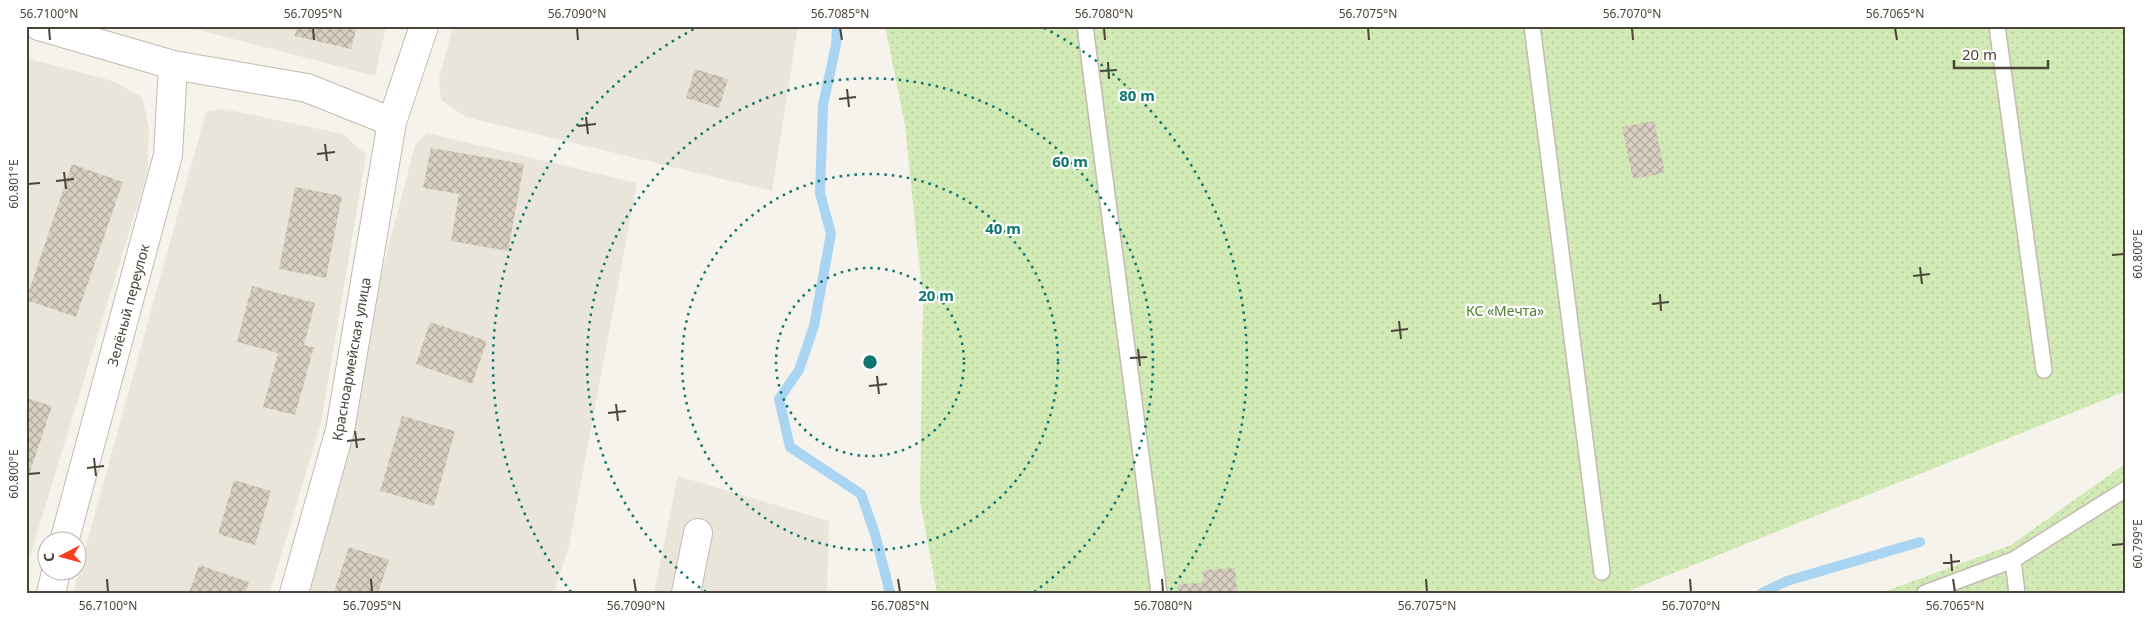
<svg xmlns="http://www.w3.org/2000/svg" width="2152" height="619" viewBox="0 0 2152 619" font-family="'Noto Sans',sans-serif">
<defs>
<pattern id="garden-dots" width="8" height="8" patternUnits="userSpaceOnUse" patternTransform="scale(1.25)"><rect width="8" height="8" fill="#d2eab5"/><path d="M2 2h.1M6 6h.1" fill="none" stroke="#b6ca9c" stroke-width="1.8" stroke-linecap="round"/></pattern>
<pattern id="building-cross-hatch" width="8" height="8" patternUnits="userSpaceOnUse" patternTransform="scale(1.25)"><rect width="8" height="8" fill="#d8cfc1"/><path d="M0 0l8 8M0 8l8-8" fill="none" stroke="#b1aa9e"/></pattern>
</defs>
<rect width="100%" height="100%" fill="#f6f3ec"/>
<!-- residential -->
<path fill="#eae5da" d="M 184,26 L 386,26 L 375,76 Z
M 453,26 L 798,26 L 772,191 L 466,117 L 441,100 L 439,79 Z
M 26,58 L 113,81 L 142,97 L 149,128 L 147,174 L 26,569 Z
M 224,109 L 343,134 L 366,155 L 321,423 L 270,593 L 73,593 L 206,112 Z
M 427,133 L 637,183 L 569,546 L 554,593 L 298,593 L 415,145 Z
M 678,476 L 829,521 L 827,593 L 654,593 Z"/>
<!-- garden -->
<path fill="url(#garden-dots)" d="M 885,26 L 2126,26 L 2126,391 L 1624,593 L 937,593 L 920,501 L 923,301 L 905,125 Z
M 2126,463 L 2126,593 L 1881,593 L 2011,545 Z"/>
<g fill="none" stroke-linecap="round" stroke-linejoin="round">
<!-- stream -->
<path stroke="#a9d4f2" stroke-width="10" d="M 837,26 L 836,45 L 823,105 L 820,193 L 831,234 L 814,326 L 799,370 L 779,399 L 790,447 L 861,494 L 875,534 L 890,593
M 1762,593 L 1787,581 L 1920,542"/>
</g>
<!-- building -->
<path fill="url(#building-cross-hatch)" d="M 297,26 L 357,26 L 351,49 L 295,36 Z
M 695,69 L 728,79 L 719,108 L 686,98 Z
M 1654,121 L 1665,173 L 1633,179 L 1622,127 Z
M 431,148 L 524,164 L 508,251 L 451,241 L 459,194 L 423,188 Z
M 72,164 L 123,182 L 76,317 L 26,300 Z
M 295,187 L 342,196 L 326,278 L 279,269 Z
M 252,286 L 315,303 L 304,345 L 314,347 L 295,415 L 263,407 L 278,353 L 237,342 Z
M 430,322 L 487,341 L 472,384 L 416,364 Z
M 26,398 L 52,406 L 27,481 L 26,481 Z
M 402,416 L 455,431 L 434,506 L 380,491 Z
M 234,480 L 271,491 L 255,545 L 218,534 Z
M 349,547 L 389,560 L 378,593 L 334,592 Z
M 199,565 L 249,582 L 245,593 L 189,593 Z
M 1235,568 L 1237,593 L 1179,593 L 1178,584 L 1204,583 L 1203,570 Z"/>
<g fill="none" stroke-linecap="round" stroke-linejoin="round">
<defs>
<path id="service" d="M 1085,26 L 1159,593
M 1532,26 L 1602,572
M 1997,26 L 2044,370
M 2013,560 L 2017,593
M 1925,593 L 2013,560 L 2126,489"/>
<path id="minor" d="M 39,26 L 173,65 L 307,88 L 392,122
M 64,542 L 168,155 L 173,65
M 51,593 L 56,572
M 294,593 L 340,430 L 392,122 L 424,26
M 686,593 L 698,533"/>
</defs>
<!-- service casing -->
<use href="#service" stroke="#c2bbae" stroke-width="18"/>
<!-- minor casing -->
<use href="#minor" stroke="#c2bbae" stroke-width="30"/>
<!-- service -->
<use href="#service" stroke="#fff" stroke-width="15"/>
<!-- minor -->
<use href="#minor" stroke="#fff" stroke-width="28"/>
</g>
<!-- ticks -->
<path fill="none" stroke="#4b4439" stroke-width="2" d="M 49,28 L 50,40M 313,28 L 314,40M 577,28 L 578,40M 840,28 L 842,40M 1104,28 L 1105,40M 1368,28 L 1369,40M 1632,28 L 1633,40M 1895,28 L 1897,40M 1108,62 L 1109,79M 1100,71 L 1117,70M 847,89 L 849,107M 839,99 L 856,97M 586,117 L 588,134M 578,126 L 596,124M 325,144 L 327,161M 317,154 L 335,152M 64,172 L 66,189M 56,181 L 74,179M 28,184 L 40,183M 2112,255 L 2124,254M 1920,267 L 1922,284M 1913,276 L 1930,274M 1660,294 L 1661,311M 1652,304 L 1669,302M 1399,321 L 1401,339M 1391,331 L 1408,329M 1138,349 L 1140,366M 1130,358 L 1147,357M 877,376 L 879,394M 869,386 L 887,384M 616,404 L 618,421M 608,413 L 626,411M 355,431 L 357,448M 347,441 L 365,439M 94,458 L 96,476M 87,468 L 104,466M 28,474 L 40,473M 2112,545 L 2124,544M 1951,554 L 1952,571M 1943,563 L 1960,561M 107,579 L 108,592M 371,579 L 372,592M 634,579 L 636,592M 898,579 L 900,592M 1162,579 L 1163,592M 1426,579 L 1427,592M 1690,579 L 1691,592M 1953,579 L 1955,592"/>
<!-- distance rings -->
<g fill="none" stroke="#0f766e" stroke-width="2.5" stroke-dasharray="2.5 5">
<circle cx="870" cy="362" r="94"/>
<circle cx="870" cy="362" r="188"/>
<path d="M706 592A283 283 0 1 1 1034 592"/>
<path d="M571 592A377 377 0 0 1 696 28M1044 28A377 377 0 0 1 1169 592"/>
</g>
<g text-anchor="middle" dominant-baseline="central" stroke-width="4.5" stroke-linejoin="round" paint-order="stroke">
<!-- street labels -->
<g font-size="14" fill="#4b4439" stroke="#fff">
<text transform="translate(128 305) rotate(-75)">Зелёный переулок</text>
<text transform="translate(351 359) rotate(-80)">Красноармейская улица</text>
</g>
<!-- park labels -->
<g font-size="14" fill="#4a7f2a" stroke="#fff">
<text x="1505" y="310">КС «Мечта»</text>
</g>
</g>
<circle cx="870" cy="362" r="8" fill="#0f766e" stroke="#fff" stroke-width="2.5"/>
<g font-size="15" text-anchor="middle" font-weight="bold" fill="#0f766e" stroke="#fff" stroke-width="4.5" stroke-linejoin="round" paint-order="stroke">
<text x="1137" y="101">80 m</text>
<text x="1070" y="167">60 m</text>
<text x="1003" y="234">40 m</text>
<text x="936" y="301">20 m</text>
</g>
<!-- border -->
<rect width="2152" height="619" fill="none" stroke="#ffffff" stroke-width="55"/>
<!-- north arrow -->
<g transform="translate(62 556) rotate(264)"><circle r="24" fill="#ffffff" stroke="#b7b4b0"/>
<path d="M0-4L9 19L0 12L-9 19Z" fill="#fc3f1d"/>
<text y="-8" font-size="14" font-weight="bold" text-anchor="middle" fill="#4b4439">С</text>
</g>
<!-- scale -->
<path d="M1954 60v8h94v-8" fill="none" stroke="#4b4439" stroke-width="2.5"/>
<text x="1962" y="60" font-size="15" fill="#4b4439" stroke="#ffffff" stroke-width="4" paint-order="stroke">20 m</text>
<rect x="28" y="28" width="2096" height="564" fill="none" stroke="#4b4439" stroke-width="2"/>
<g font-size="12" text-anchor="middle" fill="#4b4439">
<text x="49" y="18">56.7100°N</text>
<text x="313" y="18">56.7095°N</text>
<text x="577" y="18">56.7090°N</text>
<text x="840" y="18">56.7085°N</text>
<text x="1104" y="18">56.7080°N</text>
<text x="1368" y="18">56.7075°N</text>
<text x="1632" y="18">56.7070°N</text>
<text x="1895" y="18">56.7065°N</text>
<text transform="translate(14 184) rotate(-90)" y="4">60.801°E</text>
<text transform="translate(2138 254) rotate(-90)" y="4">60.800°E</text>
<text transform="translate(14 474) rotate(-90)" y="4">60.800°E</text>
<text transform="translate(2138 544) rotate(-90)" y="4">60.799°E</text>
<text x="108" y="610">56.7100°N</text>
<text x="372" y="610">56.7095°N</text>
<text x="636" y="610">56.7090°N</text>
<text x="900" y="610">56.7085°N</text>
<text x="1163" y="610">56.7080°N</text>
<text x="1427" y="610">56.7075°N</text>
<text x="1691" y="610">56.7070°N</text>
<text x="1955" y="610">56.7065°N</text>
</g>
</svg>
